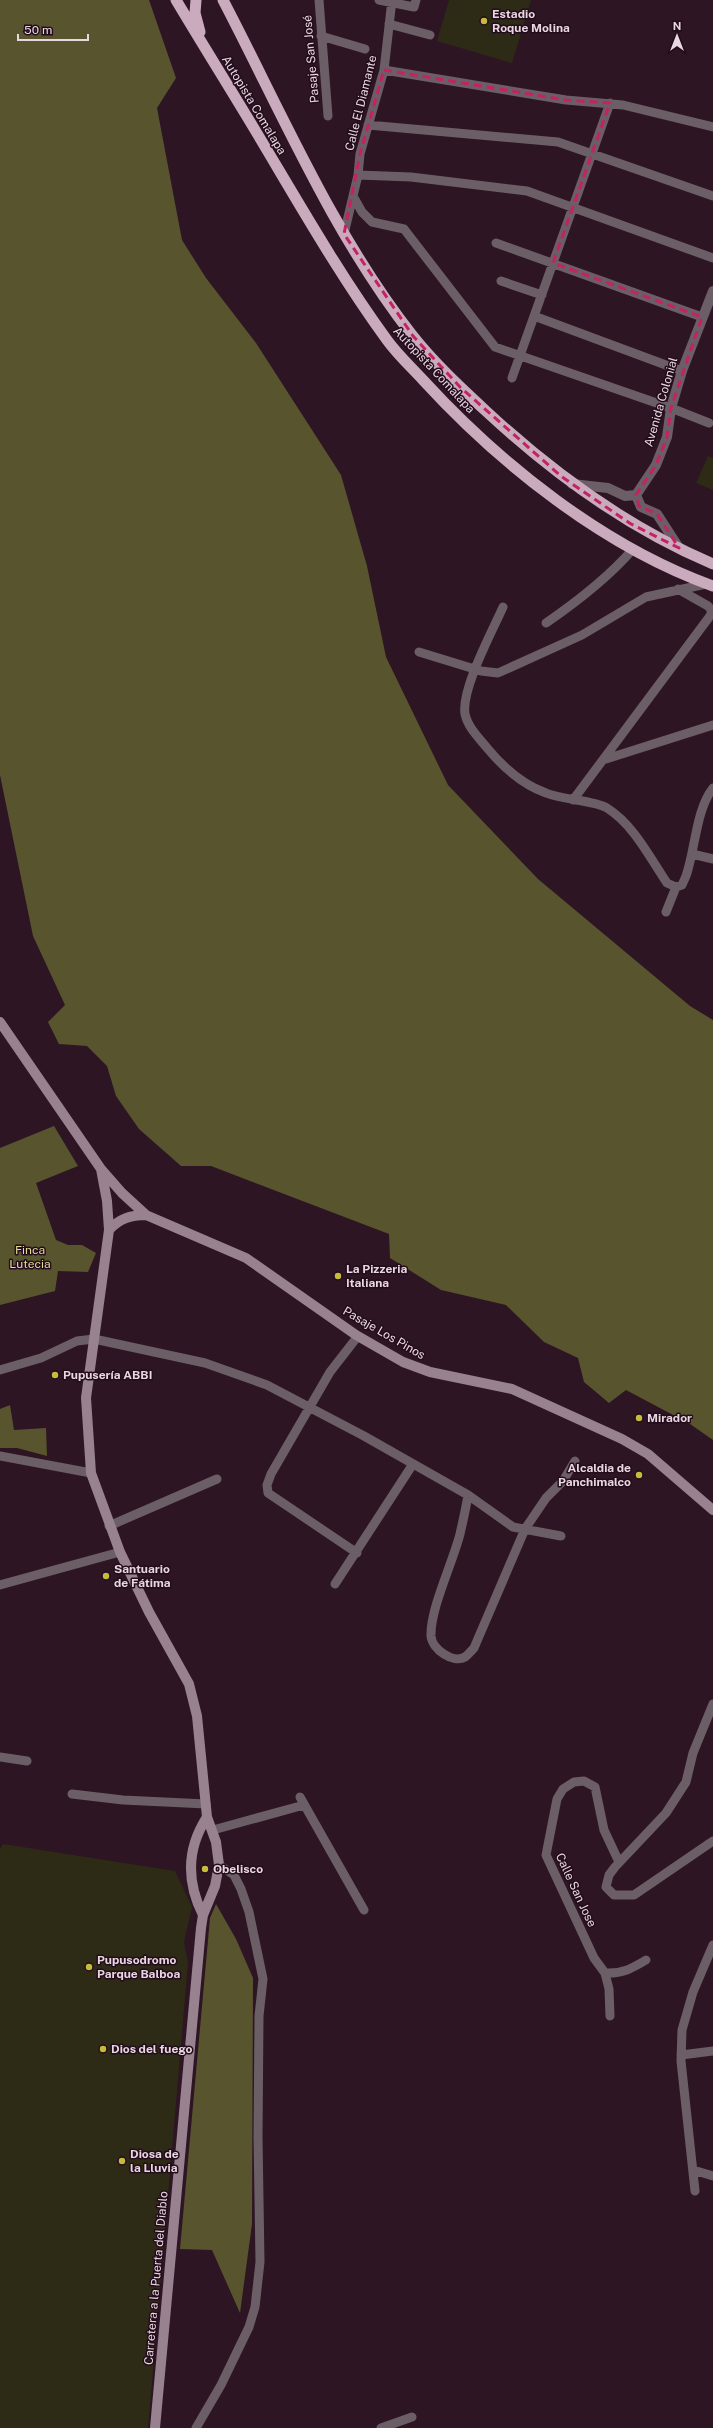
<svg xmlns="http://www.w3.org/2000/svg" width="713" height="2428" viewBox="0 0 713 2428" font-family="'Public Sans',sans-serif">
<rect width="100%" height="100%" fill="#2d1524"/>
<!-- green -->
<path fill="#2d2b16" d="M 449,0 L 531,0 L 512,63 L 437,41 Z
M 708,456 L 713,458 L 713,490 L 696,483 Z
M 3,1844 L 175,1871 L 192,1907 L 184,1942 L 188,1963 L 148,2428 L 0,2428 L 0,1849 Z"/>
<!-- forest -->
<path fill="#58542e" d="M 0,0 L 149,0 L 176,78 L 157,108 L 182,240 L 206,278 L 256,343 L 341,475 L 367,566 L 386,657 L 448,785 L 538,879 L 690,1006 L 713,1020 L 713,1440 L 690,1424 L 626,1390 L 609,1403 L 584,1382 L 578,1358 L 544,1342 L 506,1305 L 441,1290 L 390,1258 L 389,1234 L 211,1166 L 181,1166 L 139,1129 L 116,1096 L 107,1066 L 87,1046 L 59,1044 L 48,1022 L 65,1005 L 33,936 L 0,775 Z
M 54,1126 L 78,1166 L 36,1183 L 56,1240 L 68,1245 L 82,1245 L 96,1253 L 88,1272 L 58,1271 L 55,1291 L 0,1305 L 0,1148 Z
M 10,1405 L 14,1430 L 46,1428 L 47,1456 L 17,1448 L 0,1448 L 0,1409 Z
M 216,1904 L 236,1939 L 253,1978 L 252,2224 L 240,2313 L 212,2250 L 180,2249 L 210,1918 Z"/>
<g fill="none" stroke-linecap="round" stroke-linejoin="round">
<!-- minor -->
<path stroke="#6b5e66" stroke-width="9" d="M 319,0 L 328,116
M 379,0 L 414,7 L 416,0
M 389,24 L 430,35
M 321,36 L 365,49
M 384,70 L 566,100 L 623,105 L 713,127
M 368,125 L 558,142 L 713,196
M 358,175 L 411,177 L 527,191 L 713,258
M 353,196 L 362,212 L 372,222 L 404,229 L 495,347 L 671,408 L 709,423
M 344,234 L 358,175 L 360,154 L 384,70 L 392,0
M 496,243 L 702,317
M 501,281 L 542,295
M 534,316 L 682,371
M 512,378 L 610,103
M 503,607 C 492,632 461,689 465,714 C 468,728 480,739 488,749 C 503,767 524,785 546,793 C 562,800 594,800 607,808 C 634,825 650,858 667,883 L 676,887 L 682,885 L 686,876 C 695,851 696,809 713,788
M 546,623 C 578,601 608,578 633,549
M 419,652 L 481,671 L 498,673 L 582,635 L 646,597 L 706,584
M 606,759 L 713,725
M 573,800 L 710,616 L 712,611 L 708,606 L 678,589
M 692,854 L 713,859
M 666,912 L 676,887
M 0,1370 L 41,1358 L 77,1341 L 94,1339 L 205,1363 L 267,1385 L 364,1436 L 468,1495 L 513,1527 L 561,1536
M 0,1456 L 91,1473
M 468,1495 C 466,1508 463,1521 460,1534 C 453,1562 430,1609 431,1636 C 432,1649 453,1664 465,1657 C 468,1655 471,1651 474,1648 L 525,1529 L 546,1498 L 563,1481 L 575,1461
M 109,1526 L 217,1479
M 357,1553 L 268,1493 L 267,1485 L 271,1474 L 330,1372 L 358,1336
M 335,1584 L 413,1464
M 0,1585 L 120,1552
M 713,1704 L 693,1753 L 686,1782 L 666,1813 L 615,1867 L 609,1875 L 606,1887 L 614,1895 L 634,1895 L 713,1841
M 0,1757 L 27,1761
M 72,1794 L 123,1800 L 206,1804
M 300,1797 L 364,1910
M 213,1830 L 304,1805
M 619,1862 L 604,1830 L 595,1787 L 584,1781 L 574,1782 L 563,1789 L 557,1799 L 546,1855 L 594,1958 L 605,1973 C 622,1974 631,1969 646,1960
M 605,1973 L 609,1989 L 610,2016
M 681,2055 L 713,2051
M 693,2170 L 713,2176
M 695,2191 L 681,2061 L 682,2030 L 693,1992 L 713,1945
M 196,2428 L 221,2385 L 249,2327 L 255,2307 L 260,2262 L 258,2137 L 259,2016 L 263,1979 L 249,1912 L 241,1889 L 234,1875 L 219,1865
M 381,2428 L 412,2417"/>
<!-- tertiary -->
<path stroke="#6b5e66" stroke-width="10" d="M 572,484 L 608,488 L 625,496 L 636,495 L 656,465 L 667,437 L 671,408 L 682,371 L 713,291
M 636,495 L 641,507 L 657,514 L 679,548"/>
<!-- secondary -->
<path stroke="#98828f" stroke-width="10" d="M 0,1022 L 101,1169 L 122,1193 L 146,1215 L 246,1258 L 356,1335 L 403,1362 L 430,1372 L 512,1389 L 622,1439 L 648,1454 L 713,1510
M 101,1169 L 107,1201 L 109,1230 L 86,1398 L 91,1473 L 120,1552 L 149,1612 L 189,1684 L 197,1716 L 207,1817 L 216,1842 L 219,1865 L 215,1886 L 203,1915 L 201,1928 L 155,2428
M 109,1230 C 119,1219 130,1215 146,1215
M 203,1915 C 186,1881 187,1848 207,1817"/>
<!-- trunk -->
<path stroke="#caabbe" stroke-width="11" d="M 176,0 C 204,47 233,93 261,140 C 301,207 341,277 387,340 C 397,354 411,367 423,380 C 500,464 604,547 713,586
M 196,0 L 195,13 L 200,32
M 223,0 C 282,113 333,234 412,335 C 434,363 461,388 487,412 C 555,475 628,528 713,564"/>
</g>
<!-- marked area -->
<path fill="none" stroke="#c42262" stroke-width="3" stroke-dasharray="8 5" stroke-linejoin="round" d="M 384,70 L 566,100 L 610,103 L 553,263 L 702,317 L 671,408 L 667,437 L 656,465 L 636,495 L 639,506 L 657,514 L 679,548 L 631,524 L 562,477 L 460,387 L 413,336 L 344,234 L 360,154 Z"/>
<!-- markers -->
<g fill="#c7bb3c" stroke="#230c1b" stroke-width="1.5">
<circle cx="484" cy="21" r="4"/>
<circle cx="338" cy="1276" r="4"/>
<circle cx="55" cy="1375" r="4"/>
<circle cx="639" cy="1418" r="4"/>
<circle cx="639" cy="1475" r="4"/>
<circle cx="106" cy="1576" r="4"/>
<circle cx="205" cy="1869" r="4"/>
<circle cx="89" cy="1967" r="4"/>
<circle cx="103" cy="2049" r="4"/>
<circle cx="122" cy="2161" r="4"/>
</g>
<g text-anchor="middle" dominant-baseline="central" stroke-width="3" stroke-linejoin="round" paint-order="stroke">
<!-- poi labels -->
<g font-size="12" font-weight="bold" fill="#e8d7e1" stroke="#230c1b" text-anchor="start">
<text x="492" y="14">Estadio<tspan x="492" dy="14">Roque Molina</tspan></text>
<text x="346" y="1269">La Pizzeria<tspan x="346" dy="14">Italiana</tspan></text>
<text x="63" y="1375">Pupusería ABBI</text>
<text x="647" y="1418">Mirador</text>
<text x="631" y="1468" text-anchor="end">Alcaldia de<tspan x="631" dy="14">Panchimalco</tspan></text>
<text x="114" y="1569">Santuario<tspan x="114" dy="14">de Fátima</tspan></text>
<text x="213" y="1869">Obelisco</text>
<text x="97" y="1960">Pupusodromo<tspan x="97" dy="14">Parque Balboa</tspan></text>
<text x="111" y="2049">Dios del fuego</text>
<text x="130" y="2154">Diosa de<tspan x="130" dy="14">la Lluvia</tspan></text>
</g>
<!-- street labels -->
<g font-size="12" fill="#e8d7e1" stroke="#230c1b">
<text transform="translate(311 59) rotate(-95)">Pasaje San José</text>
<text transform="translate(361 103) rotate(-76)">Calle El Diamante</text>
<text transform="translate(254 105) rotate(59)">Autopista Comalapa</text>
<text transform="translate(434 370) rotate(47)">Autopista Comalapa</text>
<text transform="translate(661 402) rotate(-74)">Avenida Colonial</text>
<text transform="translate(384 1333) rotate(30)">Pasaje Los Pinos</text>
<text transform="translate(576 1890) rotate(65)">Calle San Jose</text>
<text transform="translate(156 2278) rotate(-85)">Carretera a la Puerta del Diablo</text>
</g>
<!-- park labels -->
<g font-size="12" fill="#e2dd99" stroke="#230c1b">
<text x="30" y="1250">Finca<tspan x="30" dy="14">Lutecia</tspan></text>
</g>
</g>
<!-- north arrow -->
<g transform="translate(677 36)" stroke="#230c1b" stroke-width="3" paint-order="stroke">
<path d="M0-3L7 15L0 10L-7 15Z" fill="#e8d7e1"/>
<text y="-6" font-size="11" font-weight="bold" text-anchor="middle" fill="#e8d7e1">N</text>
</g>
<!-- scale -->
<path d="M18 34v6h70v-6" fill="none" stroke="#e8d7e1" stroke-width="2"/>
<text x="24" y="34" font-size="12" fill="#e8d7e1" stroke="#230c1b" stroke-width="3" paint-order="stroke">50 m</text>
</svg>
